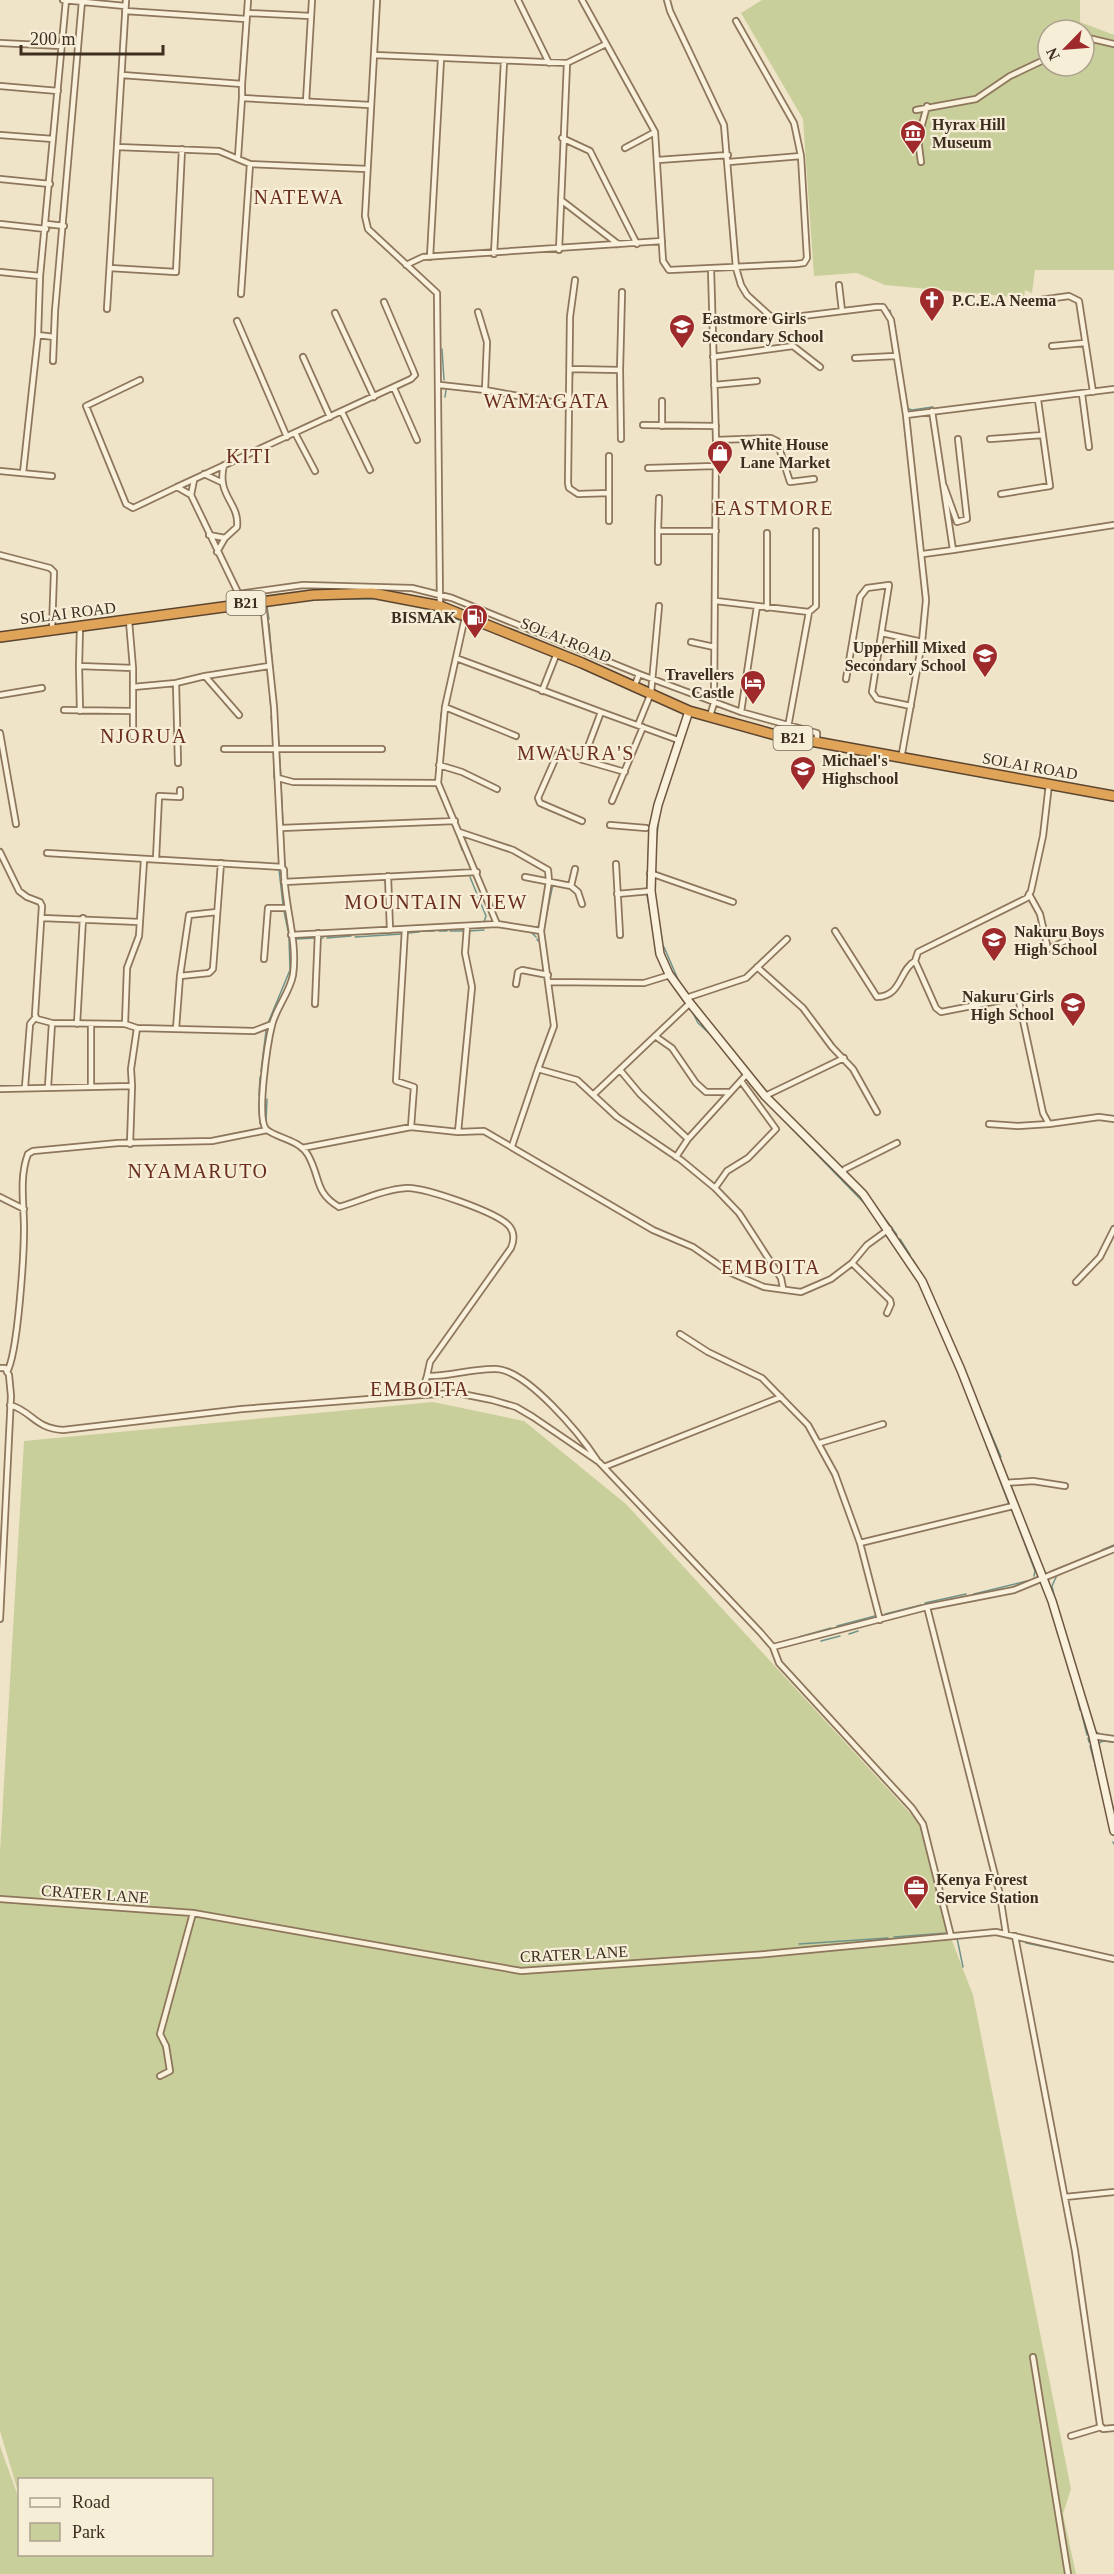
<svg xmlns="http://www.w3.org/2000/svg" width="1114" height="2574" viewBox="0 0 1114 2574" font-family="Georgia,serif">
<rect width="100%" height="100%" fill="#f0e4c8"/>
<!-- green -->
<path fill="#c9cf9b" fill-rule="evenodd" d="M 762,0 L 1080,0 L 1080,22 L 1114,35 L 1114,270 L 1035,270 L 1032,293 L 1025,290 L 1024,298 L 885,285 L 857,273 L 814,276 L 803,119 L 741,13 ZM 1048,30 L 1084,30 L 1084,66 L 1048,66 Z
M 433,1402 L 524,1421 L 626,1504 L 920,1824 L 949,1933 L 973,1995 L 1071,2489 L 1063,2514 L 1076,2574 L 0,2574 L 0,2446 L 19,2499 L 20,2554 L 212,2554 L 212,2480 L 20,2480 L 19,2495 L 0,2431 L 0,1852 L 24,1441 Z"/>
<g fill="none" stroke-linecap="round" stroke-linejoin="round">
<!-- stream -->
<path stroke="#6f938a" stroke-width="1.5" d="M 890,310 L 891,315
M 442,349 L 444,380
M 572,380 L 573,372
M 445,397 L 446,390
M 906,408 L 912,410 L 933,407
M 566,419 L 567,409
M 343,599 L 373,599
M 378,599 L 386,600
M 303,601 L 313,600
M 425,608 L 436,611
M 442,613 L 459,620
M 269,619 L 267,607 L 272,605
M 469,623 L 480,627
M 269,624 L 279,746
M 509,629 L 517,631
M 527,635 L 540,641
M 457,641 L 457,640
M 270,697 L 271,710
M 271,716 L 274,746
M 677,738 L 679,731
M 279,751 L 281,777
M 274,752 L 274,778
M 437,768 L 441,715 L 455,650
M 437,772 L 437,770
M 281,784 L 283,826
M 656,800 L 667,768
M 278,831 L 278,839
M 456,832 L 462,850
M 283,843 L 285,868
M 655,854 L 659,817
M 279,870 L 283,905
M 470,877 L 486,916 L 484,922
M 287,884 L 289,900
M 647,889 L 649,837
M 647,895 L 653,928
M 284,911 L 288,931
M 546,917 L 553,884
M 535,927 L 538,927 L 541,917
M 660,929 L 662,940
M 423,931 L 434,931
M 439,931 L 447,931
M 450,931 L 463,931
M 469,931 L 484,930
M 408,933 L 419,932
M 532,933 L 536,937
M 355,937 L 402,934
M 321,938 L 323,938
M 327,938 L 351,936
M 296,939 L 315,938
M 537,939 L 538,941
M 664,947 L 680,984
M 691,1009 L 698,1023 L 711,1035
M 268,1023 L 290,970 L 289,938
M 261,1071 L 266,1031
M 259,1095 L 260,1077
M 259,1102 L 260,1124
M 766,1102 L 867,1206
M 266,1123 L 267,1099
M 867,1194 L 897,1235
M 900,1239 L 910,1255
M 913,1260 L 920,1272
M 914,1276 L 920,1284
M 929,1289 L 1001,1457
M 981,1429 L 988,1450
M 990,1455 L 1009,1504
M 1002,1464 L 1007,1478
M 1012,1510 L 1035,1571 L 1034,1576
M 1102,1550 L 1114,1545
M 1102,1557 L 1114,1552
M 1070,1564 L 1096,1553
M 1052,1571 L 1067,1565
M 1067,1571 L 1100,1558
M 974,1594 L 1027,1581
M 1055,1600 L 1052,1586 L 1057,1575
M 925,1603 L 966,1594
M 1052,1611 L 1052,1614
M 885,1614 L 921,1605
M 1054,1618 L 1058,1635
M 837,1626 L 875,1616
M 849,1634 L 858,1631
M 799,1637 L 831,1628
M 1060,1639 L 1066,1659
M 821,1641 L 840,1636
M 1067,1664 L 1071,1677
M 1073,1681 L 1080,1710
M 1082,1715 L 1087,1735
M 1094,1731 L 1100,1734
M 1102,1735 L 1114,1736
M 1088,1738 L 1089,1742
M 1099,1743 L 1103,1741 L 1114,1742
M 1090,1746 L 1094,1761
M 1095,1765 L 1101,1789
M 1102,1793 L 1105,1805
M 1113,1842 L 1114,1844
M 953,1933 L 973,1932
M 1008,1933 L 1014,1933
M 1016,1934 L 1026,1937
M 894,1937 L 947,1933
M 957,1938 L 963,1967
M 1026,1943 L 1104,1959
M 799,1944 L 888,1938
M 887,1945 L 945,1939
M 1075,1948 L 1114,1956"/>
<defs>
<path id="street" d="M 63,0 L 125,6
M 377,0 L 365,216 L 368,229 L 437,293 L 440,606
M 518,0 L 549,63
M 582,0 L 655,132 L 663,261 L 669,270 L 796,264 L 804,263 L 807,258 L 801,156 L 794,123 L 736,21
M 667,0 L 670,11 L 724,125 L 736,268 L 741,285 L 747,295 L 769,315 L 778,319 L 876,307 L 883,307 L 891,320 L 906,415 L 926,600 L 922,642 L 901,759
M 125,11 L 246,19
M 247,13 L 311,16
M 1084,37 L 1114,44
M 0,43 L 62,46
M 374,55 L 567,63 L 606,44
M 122,75 L 242,84 L 242,98 L 370,105
M 242,84 L 248,0
M 0,86 L 58,91
M 306,102 L 312,0
M 916,110 L 976,99 L 1010,76 L 1048,58
M 0,135 L 53,139
M 562,138 L 590,151 L 637,244
M 117,147 L 219,151 L 250,164 L 367,169
M 625,148 L 655,132
M 238,157 L 242,98
M 658,160 L 728,155
M 729,162 L 801,156
M 921,162 L 918,139 L 927,106
M 0,179 L 50,184
M 561,200 L 618,244
M 0,224 L 46,229
M 47,224 L 64,226
M 559,250 L 567,63
M 494,254 L 504,61
M 430,257 L 441,59
M 406,265 L 423,257 L 662,241
M 110,268 L 176,272 L 182,149
M 0,272 L 40,276
M 575,280 L 570,317 L 568,483 L 569,488 L 578,494 L 609,493
M 839,285 L 842,311
M 241,294 L 250,164
M 1040,300 L 1069,296 L 1079,301 L 1093,392
M 107,309 L 126,0
M 478,312 L 487,342 L 485,390
M 335,313 L 374,397
M 237,321 L 287,437
M 38,335 L 54,337
M 1052,346 L 1085,343
M 303,357 L 330,417
M 713,357 L 793,346 L 820,367
M 855,358 L 895,356
M 53,361 L 55,311 L 82,1
M 570,369 L 620,370 L 622,292
M 620,370 L 621,439
M 140,380 L 86,406 L 126,504 L 133,508 L 177,487 L 191,495
M 440,385 L 485,390 L 568,405
M 714,385 L 757,381
M 394,388 L 417,440
M 1082,394 L 1089,447
M 932,411 L 953,550 L 1114,525
M 342,412 L 370,470
M 906,415 L 1114,389
M 643,425 L 716,426
M 662,426 L 662,401
M 295,433 L 315,471
M 990,439 L 1043,435
M 716,440 L 771,438 L 777,441 L 790,482 L 814,479
M 648,468 L 715,466
M 0,471 L 52,476
M 23,473 L 38,335 L 40,276 L 66,0
M 204,474 L 221,482
M 194,480 L 191,495 L 243,603
M 944,486 L 957,522 L 967,519 L 958,439
M 177,487 L 411,379 L 415,375 L 413,370 L 384,302
M 1001,494 L 1050,486 L 1038,400
M 609,521 L 609,456
M 658,531 L 659,498
M 767,533 L 767,608
M 209,535 L 225,538 L 237,527 C 240,503 216,496 224,465
M 217,552 L 225,538
M 923,554 L 953,550
M 0,555 L 50,568 L 54,572 L 52,629
M 658,562 L 658,531 L 716,531
M 238,594 L 303,585 L 412,588 L 452,598 L 639,674
M 716,601 L 809,612 L 816,606 L 816,531
M 263,603 L 274,707 L 282,867 L 284,870 C 284,905 298,940 293,975 C 290,992 276,1008 272,1025 C 268,1041 256,1117 266,1129 C 275,1138 299,1139 308,1155 C 321,1178 314,1192 339,1207 C 360,1201 385,1189 407,1188 C 424,1187 500,1213 510,1227 C 515,1234 514,1241 511,1248 L 430,1362 L 427,1376
M 465,617 L 445,707 L 438,783 L 497,924
M 129,621 L 133,668 L 133,737
M 80,627 L 79,666 L 133,668
M 882,633 L 922,642
M 691,642 L 714,647
M 456,658 L 601,712
M 79,666 L 80,711
M 205,676 L 269,666
M 846,679 L 860,597 L 867,588 L 889,585 L 872,692 L 877,699 L 911,706
M 176,683 L 205,676 L 239,715
M 635,685 L 639,674 L 741,712 L 817,733 L 817,743
M 133,687 L 176,683 L 178,763
M 542,691 L 557,653
M 0,695 L 42,688
M 445,707 L 516,736
M 64,710 L 132,711
M 741,712 L 757,606
M 710,716 L 714,703 L 716,440 L 711,269
M 638,725 L 651,693 L 659,606
M 788,727 L 809,612
M 0,733 L 16,824
M 224,749 L 382,749
M 583,760 L 625,772
M 439,765 L 462,772 L 497,789
M 278,778 L 293,782 L 438,783
M 1049,784 L 1043,836 L 1031,891 L 1027,898 L 918,952 L 915,961 L 936,1008 L 941,1012 L 1018,997 L 1043,1113 L 1049,1124 L 1099,1117 L 1114,1119
M 612,801 L 643,727
M 582,821 L 540,803 L 538,798 L 557,755 L 562,751 L 583,760 L 601,712 L 678,740
M 610,825 L 646,828
M 281,828 L 455,821
M 459,832 L 513,850 L 548,870 L 549,881 L 541,931
M 0,852 L 19,891 L 27,897 L 40,902 L 42,906 L 35,1015 L 37,1019 L 52,1023 L 48,1087
M 47,853 L 282,867
M 156,859 L 159,796 L 180,797 L 180,790
M 144,860 L 139,936 L 127,968 L 125,1024 L 137,1028 L 254,1031 L 272,1024
M 616,864 L 620,935
M 650,873 L 733,902
M 388,876 L 390,930
M 525,877 L 571,886 L 575,869
M 284,882 L 477,872
M 571,886 L 578,892 L 582,904
M 617,894 L 651,891
M 1029,894 L 1040,914 L 1048,949
M 42,918 L 140,922
M 405,929 L 396,1081 L 414,1087 L 411,1127
M 835,931 L 877,997 C 902,996 899,970 915,961
M 291,935 L 497,924 L 541,931 L 554,1026 L 538,1069 L 577,1080 L 617,1117 L 681,1160 L 715,1188 L 739,1213 L 781,1278 L 783,1288
M 1036,955 L 1067,940
M 264,959 L 268,908 L 287,908
M 757,967 L 803,1008 L 832,1047 L 853,1069 L 877,1112
M 180,976 L 189,915 L 217,912
M 549,982 L 644,983 L 670,975
M 516,984 L 518,972 L 522,970 L 548,975
M 686,998 L 746,978 L 787,939
M 315,1004 L 318,933
M 52,1023 L 125,1024
M 77,1024 L 83,918
M 176,1029 L 180,976 L 209,973 L 213,969 L 221,863
M 655,1036 L 672,1048 L 696,1083 L 706,1092 L 729,1092
M 620,1070 L 640,1094 L 688,1139
M 25,1087 L 30,1024 L 35,1018
M 91,1087 L 91,1025
M 0,1089 L 132,1086 L 131,1069 L 137,1028
M 593,1095 L 690,1003
M 765,1096 L 844,1058
M 989,1124 L 1018,1126 L 1049,1124
M 458,1132 L 472,987 L 465,953 L 467,926
M 130,1144 L 132,1086
M 512,1146 L 538,1069
M 302,1148 L 411,1127 L 458,1132 L 484,1131 L 653,1230 L 693,1247 L 729,1272 L 764,1287 L 801,1292 L 831,1279 L 852,1263 L 867,1245 L 889,1229
M 676,1157 L 688,1139 L 747,1074
M 842,1174 L 845,1169 L 897,1143
M 715,1188 L 727,1171 L 748,1158 L 776,1129 L 741,1081
M 0,1197 L 24,1209
M 852,1263 L 890,1300 L 891,1304 L 887,1313
M 1076,1282 L 1100,1257 L 1114,1229
M 680,1334 L 708,1352 L 762,1378 L 808,1425 L 835,1474 L 860,1543 L 880,1620
M 0,1368 L 5,1368 L 9,1375 L 11,1396 L 0,1619
M 7,1372 C 18,1353 24,1254 24,1228 C 24,1204 19,1177 28,1154 L 33,1151 L 118,1143 L 212,1141 L 267,1130
M 421,1395 L 427,1376 C 450,1377 472,1368 496,1369 C 527,1370 580,1434 597,1460
M 10,1405 C 32,1411 34,1428 63,1430 L 242,1409 L 421,1395 L 457,1393 L 492,1400 L 516,1407 L 533,1417 L 599,1462 L 760,1632 L 773,1647 L 779,1663 L 912,1808 L 923,1824 L 951,1936
M 820,1443 L 883,1424
M 604,1467 L 781,1397
M 1005,1483 L 1033,1481 L 1065,1486
M 860,1543 L 1013,1506
M 927,1607 L 1000,1895 L 1006,1934
M 773,1647 L 927,1607 L 1014,1590 L 1114,1549
M 1093,1736 L 1114,1739
M 0,1899 L 193,1913 L 521,1971 L 766,1954 L 996,1932 L 1114,1959
M 1015,1936 L 1075,2251 L 1100,2425 L 1103,2429 L 1114,2428
M 160,2076 L 170,2071 L 166,2046 L 160,2034 L 193,1913
M 1065,2197 L 1114,2192
M 1033,2357 L 1068,2574
M 1071,2436 L 1101,2427"/>
<path id="secondary" d="M 689,711 L 658,805 L 653,828 L 651,891 L 660,954 L 669,974 L 690,1003 L 765,1096 L 863,1194 L 922,1281 L 961,1370 L 1052,1601 L 1093,1736 L 1114,1831"/>
<path id="highway" d="M 0,637 L 313,595 L 372,593 L 440,606 L 582,663 L 689,711 L 772,734 L 1114,796"/>
</defs>
<!-- street casing -->
<use href="#street" stroke="#8d765c" stroke-width="8"/>
<!-- secondary casing -->
<use href="#secondary" stroke="#6f573f" stroke-width="10"/>
<!-- highway casing -->
<use href="#highway" stroke="#5b4430" stroke-width="12"/>
<!-- street -->
<use href="#street" stroke="#faf1dc" stroke-width="4.5"/>
<!-- secondary -->
<use href="#secondary" stroke="#faf1dc" stroke-width="7"/>
<!-- highway -->
<use href="#highway" stroke="#e0a458" stroke-width="9"/>
</g>
<!-- icons -->
<defs>
<symbol id="museum-pin" viewBox="-11 -11 22 30"><path d="M0 17L-7.5 6A9.5 9.5 0 1 1 7.5 6Z" fill="#9e2a2b" stroke="#f7eed8"/><path d="M0-6L6-3V-2H-6V-3ZM-5-1h2V3h-2ZM-1-1h2V3h-2ZM3-1h2V3H3ZM-6 4H6V6H-6Z" fill="#fff"/></symbol>
<symbol id="church-pin" viewBox="-11 -11 22 30"><path d="M0 17L-7.5 6A9.5 9.5 0 1 1 7.5 6Z" fill="#9e2a2b" stroke="#f7eed8"/><path d="M-1.2-6h2.4v3.5h3.3v2.4h-3.3V6h-2.4V-.1h-3.3v-2.4h3.3Z" fill="#fff"/></symbol>
<symbol id="school-pin" viewBox="-11 -11 22 30"><path d="M0 17L-7.5 6A9.5 9.5 0 1 1 7.5 6Z" fill="#9e2a2b" stroke="#f7eed8"/><path d="M0-5L7-2L0 1L-7-2ZM-4 1L0 2.5L4 1V4Q0 6-4 4Z" fill="#fff"/></symbol>
<symbol id="shop-pin" viewBox="-11 -11 22 30"><path d="M0 17L-7.5 6A9.5 9.5 0 1 1 7.5 6Z" fill="#9e2a2b" stroke="#f7eed8"/><path d="M-5-2.5h2.3a2.7 3.5 0 0 1 5.4 0H5L5.5 6h-11ZM-1.5-2.5h3a1.5 2.3 0 0 0-3 0Z" fill="#fff"/></symbol>
<symbol id="fuel-pin" viewBox="-11 -11 22 30"><path d="M0 17L-7.5 6A9.5 9.5 0 1 1 7.5 6Z" fill="#9e2a2b" stroke="#f7eed8"/><path d="M-5.5-6h7V0h2V4h1.3V-2.5L3-4.5l.8-.8L6-3V5H2.5V1h-1V6h-7ZM-4.2-4.7v3.2H.2V-4.7Z" fill="#fff"/></symbol>
<symbol id="hotel-pin" viewBox="-11 -11 22 30"><path d="M0 17L-7.5 6A9.5 9.5 0 1 1 7.5 6Z" fill="#9e2a2b" stroke="#f7eed8"/><path d="M-6-4.5h1.5V1H6V5H4.5V3h-9V5H-6ZM-4 0a1.8 1.8 0 1 1 3.6 0ZM.5 0V-2.5h3Q6-2.5 6 0Z" fill="#fff"/></symbol>
<symbol id="office-pin" viewBox="-11 -11 22 30"><path d="M0 17L-7.5 6A9.5 9.5 0 1 1 7.5 6Z" fill="#9e2a2b" stroke="#f7eed8"/><path d="M-6-3h4V-5.5h4V-3h4V5H-6ZM-1-4.5V-3h2v-1.5ZM-6 0V1H6V0Z" fill="#fff"/></symbol>
</defs>
<g fill-rule="evenodd">
<use href="#museum-pin" x="898" y="118" width="30" height="40"/>
<use href="#church-pin" x="917" y="285" width="30" height="40"/>
<use href="#school-pin" x="667" y="312" width="30" height="40"/>
<use href="#shop-pin" x="705" y="438" width="30" height="40"/>
<use href="#fuel-pin" x="460" y="602" width="30" height="40"/>
<use href="#school-pin" x="970" y="641" width="30" height="40"/>
<use href="#hotel-pin" x="738" y="668" width="30" height="40"/>
<use href="#school-pin" x="788" y="754" width="30" height="40"/>
<use href="#school-pin" x="979" y="925" width="30" height="40"/>
<use href="#school-pin" x="1058" y="990" width="30" height="40"/>
<use href="#office-pin" x="901" y="1873" width="30" height="40"/>
</g>
<g text-anchor="middle" dominant-baseline="central" stroke-width="4.5" stroke-linejoin="round" paint-order="stroke">
<!-- shield labels -->
<g fill="#f7eed8" stroke="#756857" stroke-width="1.5">
<rect x="226.5" y="591" width="39" height="24" rx="4.5"/>
<rect x="773.5" y="726" width="39" height="24" rx="4.5"/>
</g>
<g font-size="15" font-weight="bold" fill="#3d2e20">
<text x="246" y="603">B21</text>
<text x="793" y="738">B21</text>
</g>
<!-- poi labels -->
<g font-size="16" font-weight="bold" fill="#3d2e20" stroke="#f7eed8" text-anchor="start">
<text x="932" y="124">Hyrax Hill<tspan x="932" dy="18">Museum</tspan></text>
<text x="952" y="300">P.C.E.A Neema</text>
<text x="702" y="318">Eastmore Girls<tspan x="702" dy="18">Secondary School</tspan></text>
<text x="740" y="444">White House<tspan x="740" dy="18">Lane Market</tspan></text>
<text x="456" y="617" text-anchor="end">BISMAK</text>
<text x="966" y="647" text-anchor="end">Upperhill Mixed<tspan x="966" dy="18">Secondary School</tspan></text>
<text x="734" y="674" text-anchor="end">Travellers<tspan x="734" dy="18">Castle</tspan></text>
<text x="822" y="760">Michael's<tspan x="822" dy="18">Highschool</tspan></text>
<text x="1014" y="931">Nakuru Boys<tspan x="1014" dy="18">High School</tspan></text>
<text x="1054" y="996" text-anchor="end">Nakuru Girls<tspan x="1054" dy="18">High School</tspan></text>
<text x="936" y="1879">Kenya Forest<tspan x="936" dy="18">Service Station</tspan></text>
</g>
<!-- street labels -->
<g font-size="16" fill="#3d2e20" stroke="#f7eed8">
<text transform="translate(68 613) rotate(-7)">SOLAI ROAD</text>
<text transform="translate(566 640) rotate(22)">SOLAI ROAD</text>
<text transform="translate(1030 766) rotate(10)">SOLAI ROAD</text>
<text transform="translate(95 1894) rotate(4)">CRATER LANE</text>
<text transform="translate(574 1954) rotate(-3)">CRATER LANE</text>
</g>
<!-- quarter labels -->
<g font-size="20" letter-spacing="1.5" fill="#6b2e1e" stroke="#f7eed8">
<text x="299" y="197">NATEWA</text>
<text x="547" y="401">WAMAGATA</text>
<text x="249" y="456">KITI</text>
<text x="774" y="508">EASTMORE</text>
<text x="144" y="736">NJORUA</text>
<text x="576" y="753">MWAURA'S</text>
<text x="436" y="902">MOUNTAIN VIEW</text>
<text x="198" y="1171">NYAMARUTO</text>
<text x="771" y="1267">EMBOITA</text>
<text x="420" y="1389">EMBOITA</text>
</g>
</g>
<!-- legend -->
<rect x="18" y="2478" width="195" height="78" fill="#f7eed8" stroke="#ada18e" stroke-width="1.5"/>
<rect x="30" y="2498" width="30" height="9" fill="#faf1dc" stroke="#ada18e" stroke-width="1.5"/>
<text x="72" y="2508" font-size="18" fill="#3d2e20">Road</text>
<rect x="30" y="2523" width="30" height="18" fill="#c9cf9b" stroke="#ada18e" stroke-width="1.5"/>
<text x="72" y="2538" font-size="18" fill="#3d2e20">Park</text>
<!-- north arrow -->
<g transform="translate(1066 48) rotate(245)"><circle r="28" fill="#f7eed8" stroke="#ada18e" stroke-width="1.5"/>
<path d="M0-4.5L10 22L0 15L-10 22Z" fill="#9e2a2b"/>
<text y="-9" font-size="16" font-weight="bold" text-anchor="middle" fill="#3d2e20">N</text>
</g>
<!-- scale -->
<path d="M21 45v9h142v-9" fill="none" stroke="#3d2e20" stroke-width="3"/>
<text x="30" y="45" font-size="18" fill="#3d2e20" stroke="#f7eed8" stroke-width="4.5" paint-order="stroke">200 m</text>
</svg>
